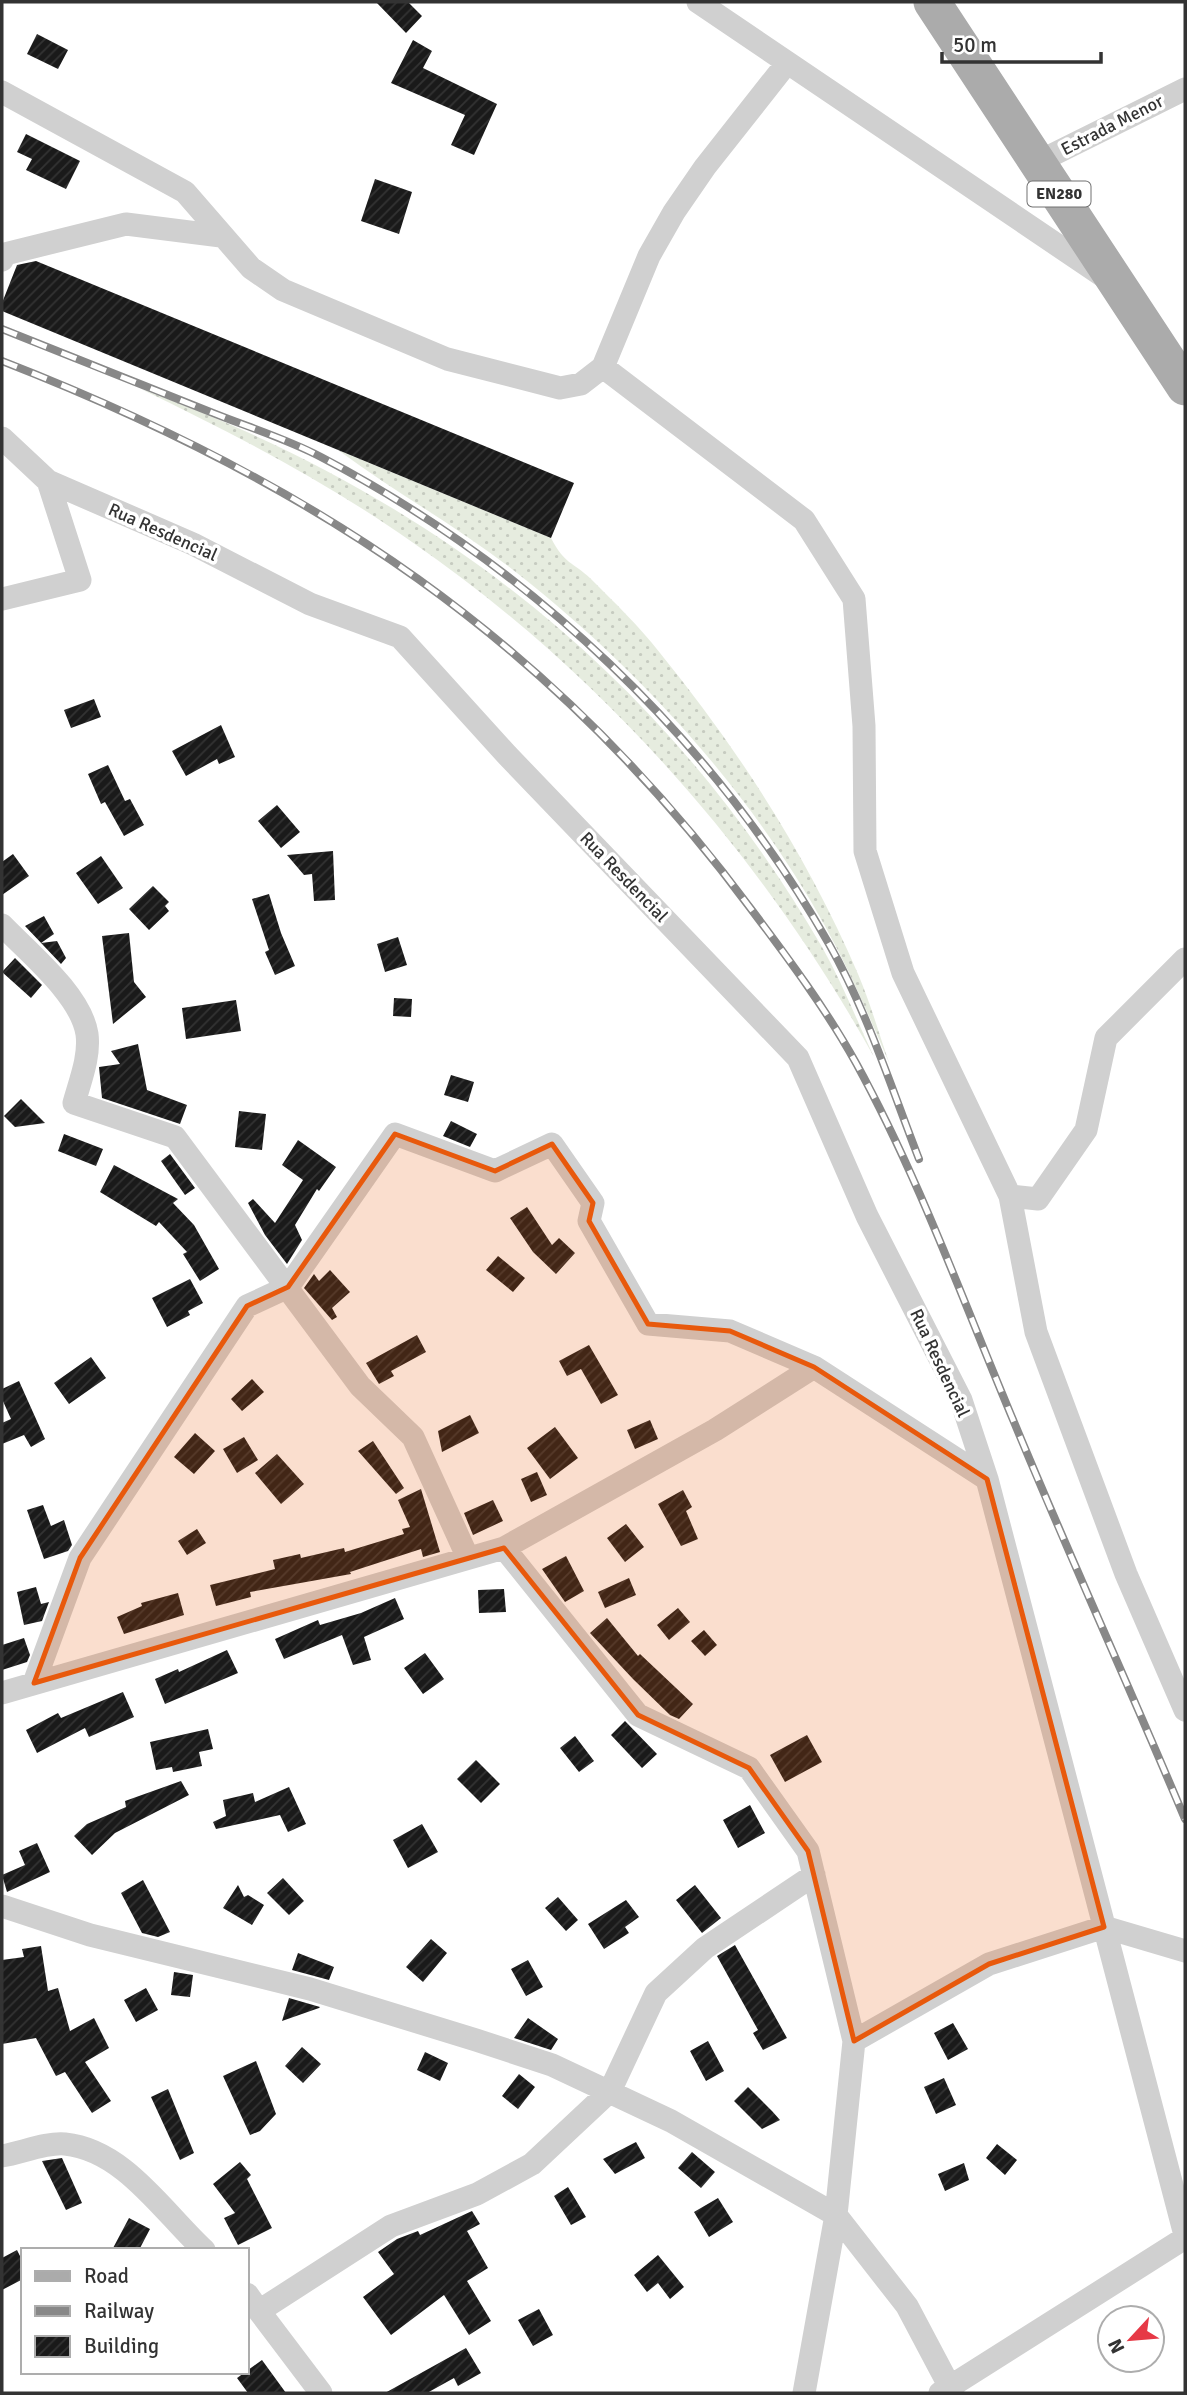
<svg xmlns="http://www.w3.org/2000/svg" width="1187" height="2395" viewBox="0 0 1187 2395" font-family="Signika,sans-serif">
<defs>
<pattern id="grass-dots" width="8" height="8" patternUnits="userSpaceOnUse" patternTransform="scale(1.75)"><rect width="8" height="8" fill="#e6ecdf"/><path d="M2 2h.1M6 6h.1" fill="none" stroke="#c6cbc0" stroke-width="1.8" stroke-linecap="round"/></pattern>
<pattern id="building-hatch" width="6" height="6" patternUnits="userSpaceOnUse" patternTransform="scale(1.75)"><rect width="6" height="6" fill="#1a1a1a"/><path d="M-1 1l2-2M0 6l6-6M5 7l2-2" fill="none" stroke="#333"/></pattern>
</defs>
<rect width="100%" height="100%" fill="#fff"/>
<!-- grass -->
<path fill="url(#grass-dots)" d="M 141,389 C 433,495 665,676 822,947 C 842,982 857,1021 874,1057 C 763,856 602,673 412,542 C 327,482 234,434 141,389 Z
M 338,450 L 551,538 C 565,565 572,561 591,579 C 615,603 639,626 660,653 C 739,750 809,859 858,974 C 871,1004 879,1035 890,1065 C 870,1018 850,971 825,926 C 750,790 639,669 517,573 C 460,528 396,493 338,450 Z"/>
<!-- building -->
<path fill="url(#building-hatch)" d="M 376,2 L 408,2 L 422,16 L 406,33 Z
M 37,34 L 68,50 L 58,69 L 27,54 Z
M 413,40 L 432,51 L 423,68 L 497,104 L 474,155 L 451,145 L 465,115 L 391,83 Z
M 26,134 L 80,161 L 66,189 L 26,170 L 32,159 L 17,152 Z
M 375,179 L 412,192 L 399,234 L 361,221 Z
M 36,261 L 574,483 L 551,538 L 2,311 L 2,303 L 17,265 Z
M 94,699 L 101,717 L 71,728 L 64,710 Z
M 221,725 L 235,757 L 219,764 L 217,759 L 186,776 L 172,751 Z
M 108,765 L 125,801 L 130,799 L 144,825 L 124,836 L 105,802 L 101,804 L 88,774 Z
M 277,805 L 300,832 L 281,848 L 258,821 Z
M 333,851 L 335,900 L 314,901 L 312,874 L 304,875 L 287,855 Z
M 13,854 L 29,876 L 2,895 L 2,862 Z
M 101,856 L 123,888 L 98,904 L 76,873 Z
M 153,886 L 169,902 L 165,906 L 169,911 L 149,930 L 129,909 Z
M 269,894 L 281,933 L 295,966 L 275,975 L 265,952 L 269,950 L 252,899 Z
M 44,916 L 54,934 L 41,943 L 57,941 L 66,958 L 61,964 L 25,926 Z
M 129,933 L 134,982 L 146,997 L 113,1024 L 102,936 Z
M 398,937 L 407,965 L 385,972 L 377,944 Z
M 15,958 L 42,985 L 31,998 L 2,972 Z
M 394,998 L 412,999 L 411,1017 L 393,1016 Z
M 236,1000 L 241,1031 L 186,1039 L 182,1008 Z
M 138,1044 L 147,1090 L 187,1105 L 180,1124 L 102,1098 L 99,1067 L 120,1064 L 111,1051 Z
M 451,1075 L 474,1082 L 468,1102 L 444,1095 Z
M 21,1099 L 45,1123 L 15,1127 L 4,1116 Z
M 239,1111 L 266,1114 L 262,1150 L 235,1147 Z
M 451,1121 L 477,1134 L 470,1147 L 443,1136 Z
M 64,1134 L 103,1149 L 96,1166 L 58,1151 Z
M 298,1140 L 336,1167 L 319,1191 L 317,1189 L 295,1225 L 302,1240 L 287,1264 L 265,1235 L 248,1203 L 253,1199 L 275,1223 L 303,1180 L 282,1165 Z
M 170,1154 L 195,1188 L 185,1195 L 161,1161 Z
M 114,1165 L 178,1199 L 173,1203 L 194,1225 L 219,1269 L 200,1281 L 183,1254 L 187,1252 L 159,1222 L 156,1226 L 100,1192 Z
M 527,1207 L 552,1245 L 559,1238 L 575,1253 L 556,1274 L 533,1252 L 510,1218 Z
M 498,1256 L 525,1278 L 513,1292 L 486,1270 Z
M 330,1270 L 350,1292 L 332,1308 L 337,1317 L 332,1320 L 304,1288 L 314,1274 L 319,1281 Z
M 190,1279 L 203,1303 L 188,1311 L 190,1315 L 167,1327 L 152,1298 Z
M 417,1335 L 426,1352 L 391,1371 L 394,1376 L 379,1384 L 366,1363 Z
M 589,1345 L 618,1395 L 601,1404 L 581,1369 L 567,1376 L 559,1361 Z
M 91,1357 L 106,1378 L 69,1404 L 54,1383 Z
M 252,1379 L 264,1392 L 242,1411 L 231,1399 Z
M 19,1381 L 45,1439 L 31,1447 L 24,1435 L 2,1444 L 2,1423 L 11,1419 L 2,1399 L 2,1389 Z
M 470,1415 L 479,1433 L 442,1452 L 438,1431 Z
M 650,1420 L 658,1439 L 635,1449 L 627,1430 Z
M 555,1427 L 578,1458 L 550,1479 L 527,1448 Z
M 195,1433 L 215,1451 L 194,1474 L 174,1457 Z
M 244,1437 L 258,1460 L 237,1473 L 223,1449 Z
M 373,1441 L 404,1488 L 396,1494 L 358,1451 Z
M 277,1454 L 304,1484 L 281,1504 L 255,1473 Z
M 537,1472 L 547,1495 L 531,1502 L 521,1479 Z
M 421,1489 L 440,1552 L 423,1557 L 421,1549 L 350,1572 L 351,1574 L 250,1592 L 251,1597 L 216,1606 L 210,1585 L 275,1569 L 273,1560 L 300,1554 L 301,1558 L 344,1548 L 345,1552 L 404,1534 L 402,1529 L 410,1527 L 398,1500 Z
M 683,1490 L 692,1507 L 686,1511 L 698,1539 L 681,1546 L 658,1504 Z
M 493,1500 L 503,1521 L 473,1535 L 464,1513 Z
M 43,1505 L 51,1526 L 64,1520 L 72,1545 L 68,1551 L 44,1559 L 27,1510 Z
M 626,1524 L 644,1547 L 625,1562 L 607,1538 Z
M 197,1529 L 206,1543 L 187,1555 L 178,1541 Z
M 566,1556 L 584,1591 L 565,1602 L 542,1569 Z
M 629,1578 L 636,1595 L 605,1608 L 598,1592 Z
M 36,1587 L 41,1604 L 49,1602 L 42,1621 L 24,1625 L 17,1592 Z
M 504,1589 L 506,1612 L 479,1613 L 478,1590 Z
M 178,1593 L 184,1615 L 124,1634 L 117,1617 L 142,1606 L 141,1603 Z
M 395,1598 L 404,1619 L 364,1637 L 371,1660 L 353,1665 L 342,1635 L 284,1659 L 275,1639 L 318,1620 L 320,1625 L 361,1613 Z
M 678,1608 L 690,1622 L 669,1640 L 657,1625 Z
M 607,1618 L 638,1656 L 640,1654 L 693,1704 L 679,1719 L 670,1715 L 633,1679 L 590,1633 Z
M 704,1630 L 717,1645 L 705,1656 L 691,1641 Z
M 24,1638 L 30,1655 L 27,1662 L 2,1670 L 2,1645 Z
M 227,1650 L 238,1673 L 165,1704 L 155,1679 L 178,1669 L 179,1672 Z
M 425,1653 L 444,1679 L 423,1694 L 404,1668 Z
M 123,1692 L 134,1717 L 89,1737 L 85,1728 L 37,1753 L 26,1730 L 58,1713 L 61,1718 Z
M 625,1721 L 657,1754 L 642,1768 L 611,1735 Z
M 208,1729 L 213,1749 L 199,1752 L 202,1766 L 173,1772 L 172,1767 L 156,1770 L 150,1742 Z
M 807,1735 L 822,1762 L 785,1782 L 770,1755 Z
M 575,1736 L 594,1761 L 579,1772 L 560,1748 Z
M 476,1760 L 500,1784 L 481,1803 L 457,1779 Z
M 181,1781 L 189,1795 L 115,1833 L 92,1855 L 74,1836 L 87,1824 L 126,1807 L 125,1801 Z
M 289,1787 L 306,1824 L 288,1832 L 280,1815 L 216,1829 L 213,1822 L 226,1816 L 223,1800 L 253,1793 L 255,1802 Z
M 750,1805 L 765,1833 L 738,1848 L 723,1820 Z
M 422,1824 L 438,1852 L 408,1868 L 393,1840 Z
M 37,1843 L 50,1872 L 7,1892 L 2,1875 L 25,1865 L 19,1851 Z
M 283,1878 L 304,1901 L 289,1915 L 267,1893 Z
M 143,1880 L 170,1932 L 158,1937 L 142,1933 L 121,1893 Z
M 238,1885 L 244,1897 L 248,1895 L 264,1905 L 252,1925 L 223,1908 Z
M 695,1885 L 721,1918 L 702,1933 L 676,1900 Z
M 558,1897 L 578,1920 L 566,1931 L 545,1908 Z
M 626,1900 L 639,1917 L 625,1927 L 629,1933 L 604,1949 L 588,1924 Z
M 431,1939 L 447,1953 L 423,1982 L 406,1967 Z
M 735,1945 L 787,2038 L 763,2050 L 753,2033 L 758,2030 L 717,1956 Z
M 41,1946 L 48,1991 L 58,1988 L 70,2031 L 94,2018 L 109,2048 L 85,2062 L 111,2101 L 92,2113 L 65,2072 L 56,2076 L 36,2038 L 2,2044 L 2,1960 L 24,1957 L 22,1949 Z
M 298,1953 L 334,1967 L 329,1980 L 292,1970 Z
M 528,1960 L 543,1987 L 526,1996 L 511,1969 Z
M 174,1972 L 193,1975 L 190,1997 L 171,1995 Z
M 146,1988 L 158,2010 L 136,2022 L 124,2000 Z
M 289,1998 L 320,2007 L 319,2008 L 282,2021 Z
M 528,2018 L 558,2039 L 551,2050 L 514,2038 Z
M 953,2023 L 968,2049 L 948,2060 L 934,2033 Z
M 708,2041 L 724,2071 L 706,2081 L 690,2051 Z
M 302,2047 L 321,2064 L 303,2083 L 285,2066 Z
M 425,2052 L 448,2063 L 440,2081 L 417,2070 Z
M 256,2061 L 276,2114 L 260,2131 L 250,2135 L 223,2076 Z
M 519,2074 L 535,2087 L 518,2109 L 502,2096 Z
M 944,2078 L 956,2105 L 936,2114 L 924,2087 Z
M 748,2087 L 772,2111 L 780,2120 L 762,2129 L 734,2101 Z
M 168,2089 L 194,2153 L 180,2160 L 151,2097 Z
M 636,2142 L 645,2158 L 615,2174 L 603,2159 Z
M 997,2144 L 1017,2160 L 1005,2175 L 986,2158 Z
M 692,2152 L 715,2172 L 701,2188 L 678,2168 Z
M 62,2158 L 82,2203 L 66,2210 L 42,2161 Z
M 240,2162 L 251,2175 L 247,2179 L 272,2228 L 238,2245 L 224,2218 L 235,2213 L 213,2184 Z
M 964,2163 L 969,2180 L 945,2191 L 938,2174 Z
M 568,2187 L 586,2217 L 571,2225 L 554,2196 Z
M 718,2198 L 733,2222 L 709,2237 L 694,2212 Z
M 472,2211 L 480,2224 L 467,2231 L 488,2268 L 467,2281 L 491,2321 L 469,2335 L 444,2295 L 391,2335 L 363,2297 L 394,2274 L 378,2252 L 397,2239 L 418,2231 L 420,2235 Z
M 129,2218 L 150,2229 L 139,2250 L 112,2250 Z
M 17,2250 L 23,2262 L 23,2279 L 2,2290 L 2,2258 Z
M 658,2255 L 684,2287 L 670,2299 L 658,2283 L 647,2292 L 634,2275 Z
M 539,2309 L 553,2335 L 533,2346 L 518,2320 Z
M 466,2348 L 481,2373 L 458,2386 L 454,2378 L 427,2393 L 385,2393 Z
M 262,2360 L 286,2393 L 248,2393 L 237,2378 Z"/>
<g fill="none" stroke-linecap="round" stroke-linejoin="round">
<!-- minor -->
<path stroke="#d0d0d0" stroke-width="23" d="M 698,2 L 1106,278
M 2,92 L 185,192 L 251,268 L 283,290 L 447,359 L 560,388 L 581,384 L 603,367 L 649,256 L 674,212 L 705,167 L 787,63
M 1038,162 L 1185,89
M 2,260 L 5,254 L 126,224 L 221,236
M 603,367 L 804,520 L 854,599 L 864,726 L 865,851 L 903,973 L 1010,1196
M 2,438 L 48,481 L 80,580 L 2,599
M 48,481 L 193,544 L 310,604 L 400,637 L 507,755 L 798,1058 L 867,1216 L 961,1400 L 987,1479
M 2,925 C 29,953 81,995 87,1034 C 90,1057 80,1081 74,1103 L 175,1137 L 360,1386 L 413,1437 L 468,1558
M 1185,959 L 1106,1038 L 1086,1130 L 1038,1199 L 1010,1196 L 1036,1332 L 1126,1574 L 1185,1710
M 504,1548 L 638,1715 L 749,1768 L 808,1851 L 854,2041
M 34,1683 L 80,1558 L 247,1306 L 288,1287 L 395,1134 L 495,1171 L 552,1144 L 593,1203 L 589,1221 L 648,1324 L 730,1331 L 814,1367 L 987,1479 L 1185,2235
M 2,1693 L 504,1548 L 715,1430 L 814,1367
M 2,1906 L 90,1935 L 310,1989 L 476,2040 L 552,2065 L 671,2121 L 836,2215 L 907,2306 L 953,2393
M 2,2156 C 21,2153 47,2142 65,2144 C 124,2150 163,2212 204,2250
M 247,2294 L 259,2311 L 391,2226 L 477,2194 L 532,2164 L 610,2091 L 656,1993 L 705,1948 L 814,1875
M 259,2311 L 321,2393
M 804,2393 L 836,2215 L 854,2041 L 989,1964 L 1104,1927 L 1185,1951
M 940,2393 L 1185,2238"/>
<!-- primary -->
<path stroke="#ababab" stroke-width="37" d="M 932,2 L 1185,387"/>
<defs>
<path id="rail" d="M 2,329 C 72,357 142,385 213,413 C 248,427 287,439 321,457 C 530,566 712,737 829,944 C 867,1011 891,1087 919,1159
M 2,361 C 313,482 550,638 751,909 C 788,958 826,1009 856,1063 C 919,1178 963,1301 1014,1422 C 1069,1555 1129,1686 1185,1819"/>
</defs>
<!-- rail casing -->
<use href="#rail" stroke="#888" stroke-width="8"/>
<!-- rail -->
<use href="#rail" stroke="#fff" stroke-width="5" stroke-dasharray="16" stroke-linecap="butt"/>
</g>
<!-- marked area -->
<path fill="#e8590c" fill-opacity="0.2" stroke="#e8590c" stroke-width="5" stroke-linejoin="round" d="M 395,1134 L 495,1171 L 552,1144 L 593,1203 L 589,1221 L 648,1324 L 730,1331 L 814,1367 L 987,1479 L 1104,1927 L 989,1964 L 854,2041 L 808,1851 L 749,1768 L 638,1715 L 504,1548 L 34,1683 L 80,1558 L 247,1306 L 288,1287 Z"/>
<g text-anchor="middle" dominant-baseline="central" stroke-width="7" stroke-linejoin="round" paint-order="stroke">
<!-- shield labels -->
<rect fill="#fff" stroke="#707070" stroke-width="2" x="1027.5" y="181.5" width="63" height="25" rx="5"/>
<g font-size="16" font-weight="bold" fill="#333">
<text x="1059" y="194">EN280</text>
</g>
<!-- street labels -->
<g font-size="18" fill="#333" stroke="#fff">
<text transform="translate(1112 125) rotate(-27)">Estrada Menor</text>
<text transform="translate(163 532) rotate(24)">Rua Resdencial</text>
<text transform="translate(624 877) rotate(46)">Rua Resdencial</text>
<text transform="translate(940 1363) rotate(65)">Rua Resdencial</text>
</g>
</g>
<!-- border -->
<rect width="1187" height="2395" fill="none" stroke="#333333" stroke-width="7"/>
<!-- legend -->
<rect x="21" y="2248" width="228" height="126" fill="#ffffff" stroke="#adadad" stroke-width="2"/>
<rect x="35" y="2271" width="35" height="10" fill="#ababab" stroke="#adadad" stroke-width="2"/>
<text x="84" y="2283" font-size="21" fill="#333333">Road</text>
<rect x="35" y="2306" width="35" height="10" fill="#888888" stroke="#adadad" stroke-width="2"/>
<text x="84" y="2318" font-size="21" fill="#333333">Railway</text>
<rect x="35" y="2336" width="35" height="21" fill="url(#building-hatch)" stroke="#adadad" stroke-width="2"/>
<text x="84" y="2353" font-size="21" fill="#333333">Building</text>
<!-- north arrow -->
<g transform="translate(1131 2339) rotate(244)"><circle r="33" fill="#ffffff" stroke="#adadad" stroke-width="2"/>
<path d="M0-5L12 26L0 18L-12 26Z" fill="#e63946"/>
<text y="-10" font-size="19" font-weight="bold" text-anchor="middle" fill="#333333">N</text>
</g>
<!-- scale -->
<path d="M942 52v10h159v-10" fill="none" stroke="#333333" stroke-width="3.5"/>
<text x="953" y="52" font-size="21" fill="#333333" stroke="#ffffff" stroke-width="5" paint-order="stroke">50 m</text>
</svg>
